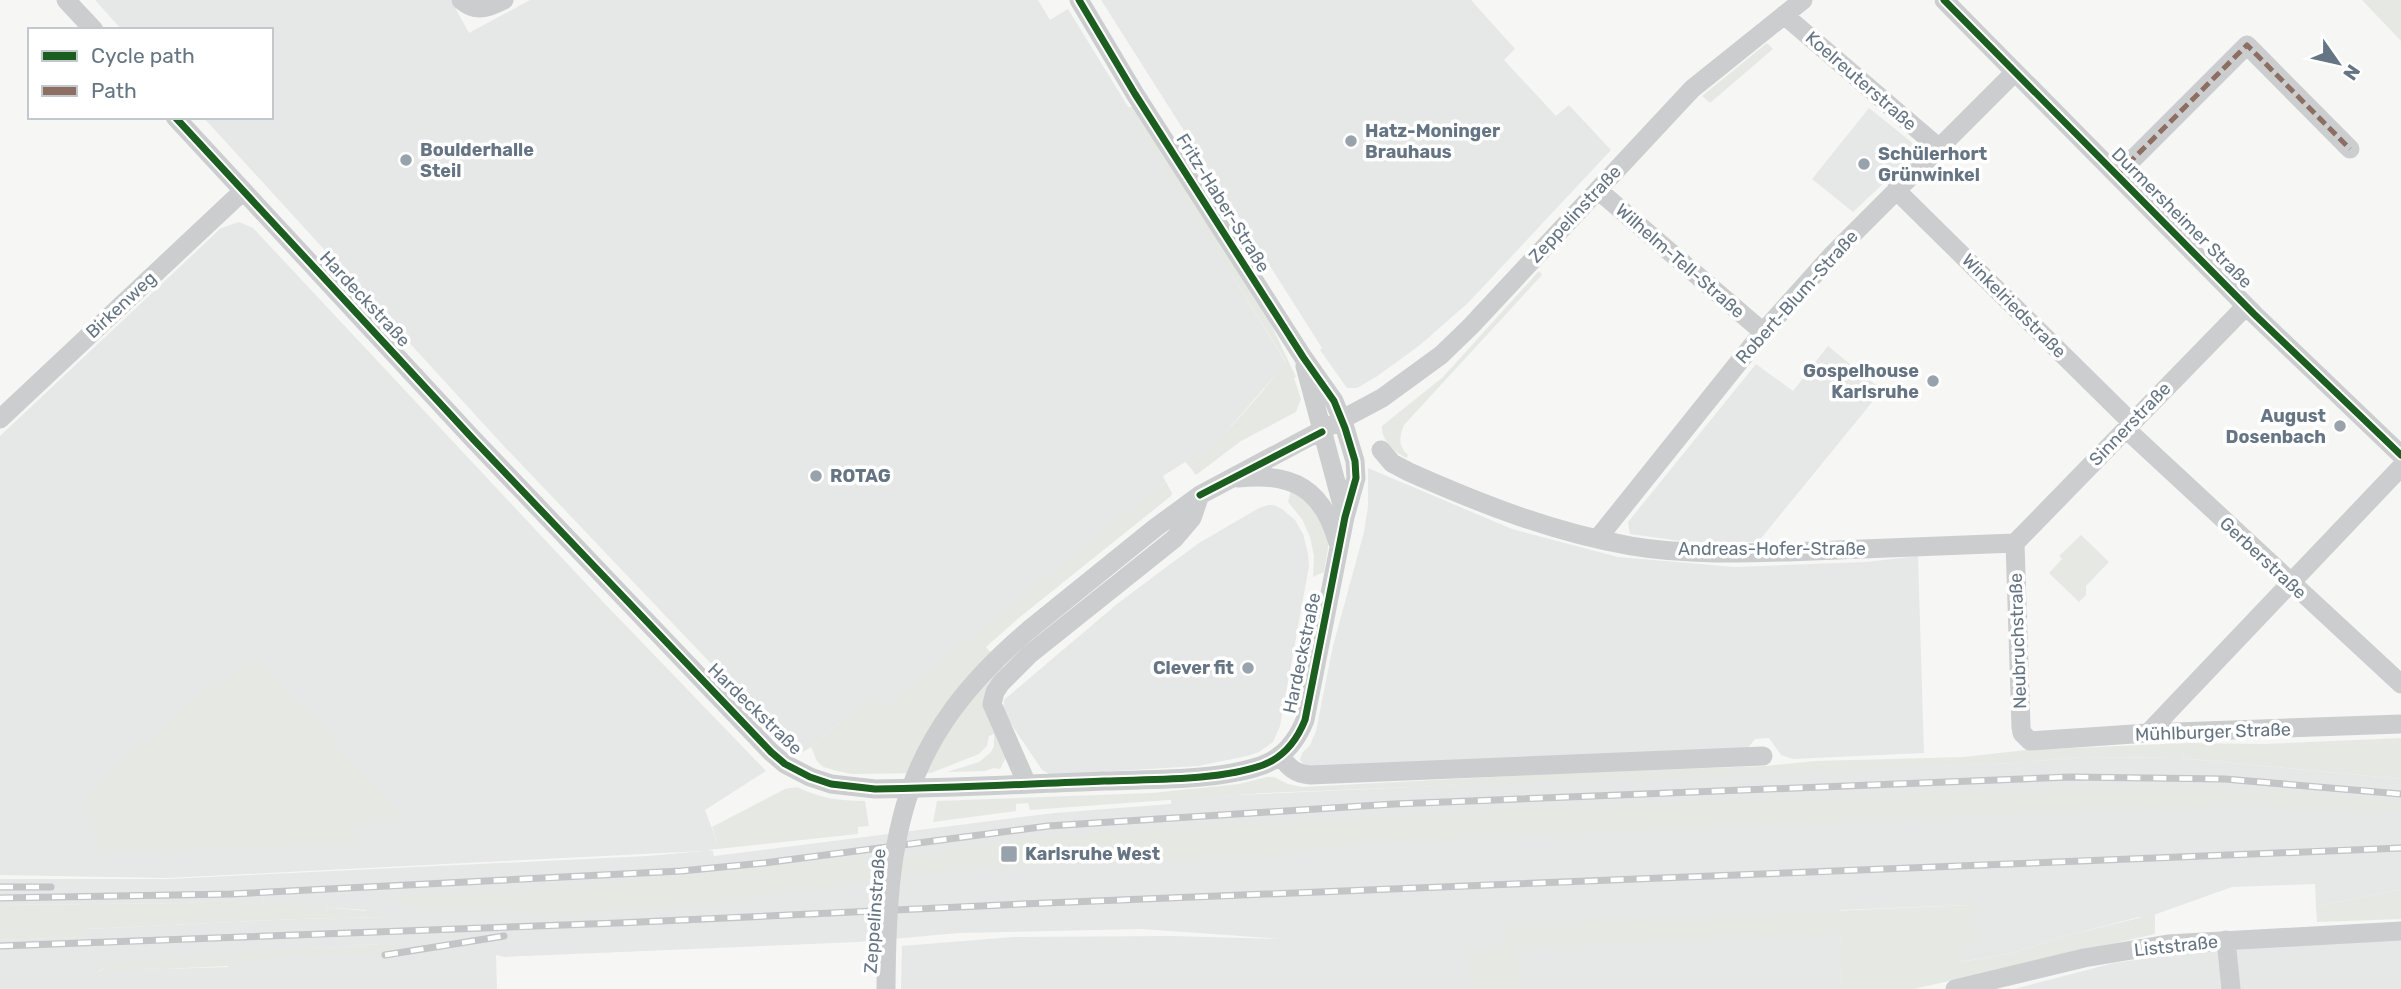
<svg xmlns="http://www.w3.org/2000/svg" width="2401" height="989" viewBox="0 0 2401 989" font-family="Rubik,sans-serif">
<rect width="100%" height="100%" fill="#f6f6f5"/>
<!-- built -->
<path fill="#e6e7e7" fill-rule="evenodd" d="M 95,0 L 451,0 L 469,33 L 530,0 L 1038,0 L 1050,20 L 1068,9 L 1286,363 L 1219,440 L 1189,466 L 1185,462 L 1163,476 L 1166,482 L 934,671 L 884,708 L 869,699 L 811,747 L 798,755 L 501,443 L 203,117 L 271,117 L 271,30 L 122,30 Z
M 1101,0 L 1471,0 L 1515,49 L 1504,60 L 1556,116 L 1569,105 L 1611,150 L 1468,303 L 1445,323 L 1420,345 L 1376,377 L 1357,388 L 1347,388 L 1320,350 L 1322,348 Z
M 1869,108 L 1920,149 L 1853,212 L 1812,179 Z
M 239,222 L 253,228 L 606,605 L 766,771 L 705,810 L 717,842 L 708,850 L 713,851 L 714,856 L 1054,813 L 1171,804 L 1171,798 L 1723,773 L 2018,763 L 2080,757 L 2179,758 L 2401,779 L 2401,889 L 2316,907 L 2315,884 L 2232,887 L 2145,918 L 2139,917 L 2073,934 L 2011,953 L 1960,962 L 1958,949 L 1970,905 L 1840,910 L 1842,989 L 901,989 L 902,946 L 1013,937 L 1170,936 L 1281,939 L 1142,929 L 959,933 L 858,942 L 505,957 L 496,955 L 497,989 L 0,989 L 0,940 L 84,937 L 85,929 L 298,919 L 389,917 L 364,910 L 220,900 L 183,903 L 0,905 L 0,879 L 167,879 L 647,856 L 704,851 L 167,878 L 0,875 L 0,436 L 221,228 ZM 381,944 L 229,962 L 228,967 L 99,971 L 111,963 Z
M 1828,346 L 1882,390 L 1758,542 L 1688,542 L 1630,534 L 1628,522 L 1756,364 L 1793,391 Z
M 1368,468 L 1512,529 L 1618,557 L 1735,567 L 1866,562 L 1918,556 L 1924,753 L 1793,759 L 1781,755 L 1769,738 L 1755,739 L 1747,749 L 1305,767 L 1300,760 L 1302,753 L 1310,745 L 1316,731 L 1333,646 L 1364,532 L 1368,507 Z
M 1268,505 L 1274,505 L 1282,509 L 1295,520 L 1303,534 L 1308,554 L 1309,566 L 1280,726 L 1273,742 L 1259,752 L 1247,756 L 1198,766 L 1051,775 L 1042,770 L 1003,712 L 1004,700 L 1117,604 L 1169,565 L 1199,543 L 1259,508 Z
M 2401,939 L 2401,989 L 2014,989 L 2114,963 L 2217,948 Z"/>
<!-- green -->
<path fill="#e6e9e3" d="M 2362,0 L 2401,0 L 2401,41 Z
M 1767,43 L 1773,49 L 1710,103 L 1702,96 Z
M 1127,107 L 1134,107 L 1264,310 L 1296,377 L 1294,378 L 1301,399 L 1296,412 L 1241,441 L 1196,475 L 1189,466 C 1226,435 1256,400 1286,362 Z
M 1539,271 L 1542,275 L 1404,425 C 1399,437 1398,446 1408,455 L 1407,458 C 1395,453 1381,440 1382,426 L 1443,377 Z
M 1166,482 L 1172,493 L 1171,496 L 1020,617 L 986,647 L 1005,669 L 997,676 L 1007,755 L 1000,769 L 994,768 L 985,771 L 947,772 L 979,762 L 991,752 L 994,746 L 994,734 L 989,736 L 987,746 L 979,754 L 931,773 L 852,774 L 837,771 L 823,767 L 817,761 L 811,747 L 870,698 L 884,708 Z
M 1291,490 L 1307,498 L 1328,536 L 1328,548 L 1324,572 L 1313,577 L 1314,556 L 1310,537 L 1302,519 L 1288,502 Z
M 2081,535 L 2109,562 L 2086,586 L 2086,595 L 2079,602 L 2049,573 L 2062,559 L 2059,556 Z
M 253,656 L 404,817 L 356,826 L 358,844 L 100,852 L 81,803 L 210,683 L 217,689 Z
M 2401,738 L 2401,779 L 2179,758 L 2080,757 L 2018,763 L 1266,793 L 1030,810 L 1028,803 L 1016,804 L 1016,811 L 933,822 L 937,801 L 1152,793 L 1239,784 L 1267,777 L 1274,777 L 1288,784 L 1302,787 L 1568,773 L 1765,766 L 1816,761 L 1964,757 L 2026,750 L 2187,743 L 2266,744 Z
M 2113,786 C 2209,788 2305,788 2401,802 L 2401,814 L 2350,812 L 2340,808 L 2324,812 L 2270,806 L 2221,806 L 1375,842 L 1250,858 L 1018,865 L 1013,869 L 990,867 L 948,869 L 692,907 L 627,909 L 561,915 L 499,910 L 417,908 L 403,905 L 391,899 L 392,895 L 398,895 L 547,889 L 863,857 L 865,868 L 877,866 L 878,861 L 985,844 L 986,846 L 996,845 L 997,842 L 1115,831 L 1115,834 L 1123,833 L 1124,830 L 1567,806 Z
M 797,787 C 819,798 840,801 865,801 L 869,826 L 858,827 L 858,834 L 708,850 L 717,842 L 712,827 L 785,789 Z
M 2401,889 L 2401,919 L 2317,922 L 2316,907 Z
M 220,900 L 280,903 L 389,913 L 389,917 L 298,919 L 86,929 L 84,937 L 0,940 L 0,905 L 183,903 Z
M 1970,905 L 1973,907 L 1977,942 L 1958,949 L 1961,962 L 2011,953 L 2073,934 L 2155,914 L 2155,934 L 1914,989 L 1842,989 L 1840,934 L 1518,948 L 1519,989 L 1448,989 L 1470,988 L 1468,949 L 1503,948 L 1503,925 Z
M 381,944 L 390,944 L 389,951 L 229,962 L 229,966 L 99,972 L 111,962 Z"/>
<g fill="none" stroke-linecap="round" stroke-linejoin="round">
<!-- minor -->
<path stroke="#cccdce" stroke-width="19" d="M 66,0 L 94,30
M 461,0 C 476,13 488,8 504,0
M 1944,0 L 2254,314 L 2401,455
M 1784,15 L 1938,147
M 175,117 L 473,439 L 771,752 L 785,764 L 810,777 L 831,784 L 875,789 C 952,788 1028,784 1104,781 C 1152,779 1218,781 1263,765 C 1284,757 1297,740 1305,720 L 1345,517 L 1356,478 L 1355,461 L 1345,428 L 1334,401 L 1303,357 L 1135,94 L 1079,0
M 2117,175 L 2247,45 L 2350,149
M 1598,190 L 1763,332
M 1896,190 L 2132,423
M 1305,366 L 1345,516
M 0,419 L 243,191
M 2126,429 L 2401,684
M 1381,450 L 1392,463 L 1409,472 C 1481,504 1552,532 1631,546 C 1690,556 1752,553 1812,551 C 1879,549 1947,546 2015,543
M 1238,478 C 1293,472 1323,489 1338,543
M 1598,538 L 1763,332 L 1832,255 L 2015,72
M 2015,543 L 2021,727 L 2022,733 L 2030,741 L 2148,733 L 2401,724
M 2015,543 L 2246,306
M 1030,629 L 1155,528 L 1200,495 L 1382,398 L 1441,355 L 1471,326 L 1692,89 L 1803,0
M 2148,733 L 2401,467
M 1280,755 C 1288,767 1295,774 1310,775 L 1763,756
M 1027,784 L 992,704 L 995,692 L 1001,683 L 1030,654 L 1174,539 L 1192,518 L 1200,495
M 2226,940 L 2231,989
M 1955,989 L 2084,958 L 2168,944 L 2401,931"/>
<defs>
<path id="rail" d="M 0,887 L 51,887
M 0,898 L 231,894 L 681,871 L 764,863 L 1048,826 L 1394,804 L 2070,777 L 2225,779 L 2401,794
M 0,946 L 618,923 L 1022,904 L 2401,848
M 385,955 L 504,936"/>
</defs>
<!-- rail casing -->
<use href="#rail" stroke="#c2c4c5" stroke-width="7"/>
<!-- rail -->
<use href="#rail" stroke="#fff" stroke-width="4.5" stroke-dasharray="13" stroke-linecap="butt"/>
<!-- minor-bridge -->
<path stroke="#cccdce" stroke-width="19" d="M 886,989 C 887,829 902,737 1030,629"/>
<!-- quiet -->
<path stroke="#8d6e63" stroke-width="5" stroke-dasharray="10 5" stroke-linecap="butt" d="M 2117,175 L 2247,45 L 2350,149"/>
<defs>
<path id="cycleway" d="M 1944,0 L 2254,314 L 2401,455
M 175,117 L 473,439 L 771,752 L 785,764 L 810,777 L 831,784 L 875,789 C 952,788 1028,784 1104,781 C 1152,779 1218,781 1263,765 C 1284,757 1297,740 1305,720 L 1345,517 L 1356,478 L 1355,461 L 1345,428 L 1334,401 L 1303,357 L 1135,94 L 1079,0
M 1200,495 L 1322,432"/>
</defs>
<!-- cycleway casing -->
<use href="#cycleway" stroke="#fff" stroke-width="11"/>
<!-- cycleway -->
<use href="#cycleway" stroke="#1b5e20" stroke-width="7"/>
</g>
<!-- markers -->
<g fill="#98a2ac" stroke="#fff" stroke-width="2.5">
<circle cx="1351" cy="141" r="7"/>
<circle cx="406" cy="160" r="7"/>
<circle cx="1864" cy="164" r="7"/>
<circle cx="1933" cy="381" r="7"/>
<circle cx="2340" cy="426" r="7"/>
<circle cx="816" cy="476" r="7"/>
<circle cx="1248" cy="668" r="7"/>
<rect x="1000" y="845" width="18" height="18" rx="3.5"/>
</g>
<g text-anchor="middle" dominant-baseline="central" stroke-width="7" stroke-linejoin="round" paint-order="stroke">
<!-- street labels -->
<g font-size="18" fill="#667584" stroke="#fff">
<text transform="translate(1861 81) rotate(41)">Koelreuterstraße</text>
<text transform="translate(1223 203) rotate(58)">Fritz-Haber-Straße</text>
<text transform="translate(1575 214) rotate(-47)">Zeppelinstraße</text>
<text transform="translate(2182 218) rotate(45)">Durmersheimer Straße</text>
<text transform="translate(1680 261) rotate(41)">Wilhelm-Tell-Straße</text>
<text transform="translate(1797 297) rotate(-48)">Robert-Blum-Straße</text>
<text transform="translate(365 299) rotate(47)">Hardeckstraße</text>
<text transform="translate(121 305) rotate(-43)">Birkenweg</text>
<text transform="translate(2014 306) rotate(45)">Winkelriedstraße</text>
<text transform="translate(2130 424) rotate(-46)">Sinnerstraße</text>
<text x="1772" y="549">Andreas-Hofer-Straße</text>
<text transform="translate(2263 558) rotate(43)">Gerberstraße</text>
<text transform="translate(2018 641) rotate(-92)">Neubruchstraße</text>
<text transform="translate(1302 653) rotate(-78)">Hardeckstraße</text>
<text transform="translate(755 709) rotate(44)">Hardeckstraße</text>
<text transform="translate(2213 732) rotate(-2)">Mühlburger Straße</text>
<text transform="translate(875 911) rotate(-86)">Zeppelinstraße</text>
<text transform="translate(2176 946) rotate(-6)">Liststraße</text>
</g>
<!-- poi labels -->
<g font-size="18" font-weight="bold" fill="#667584" stroke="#fff" text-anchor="start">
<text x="1365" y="131">Hatz-Moninger<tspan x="1365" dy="21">Brauhaus</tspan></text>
<text x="420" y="150">Boulderhalle<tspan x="420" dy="21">Steil</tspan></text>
<text x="1878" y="154">Schülerhort<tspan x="1878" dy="21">Grünwinkel</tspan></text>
<text x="1919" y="371" text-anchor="end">Gospelhouse<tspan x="1919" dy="21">Karlsruhe</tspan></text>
<text x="2326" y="416" text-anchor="end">August<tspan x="2326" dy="21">Dosenbach</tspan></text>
<text x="830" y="476">ROTAG</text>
<text x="1234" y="668" text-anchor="end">Clever fit</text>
<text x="1025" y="854">Karlsruhe West</text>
</g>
</g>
<!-- legend -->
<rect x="28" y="28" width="245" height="91" fill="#ffffff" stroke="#c2c8ce" stroke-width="2"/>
<rect x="42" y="51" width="35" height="10" fill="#1b5e20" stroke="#c2c8ce" stroke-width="2"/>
<text x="91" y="63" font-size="21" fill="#667584">Cycle path</text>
<rect x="42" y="86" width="35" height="10" fill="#8d6e63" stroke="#c2c8ce" stroke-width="2"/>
<text x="91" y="98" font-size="21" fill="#667584">Path</text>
<!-- north arrow -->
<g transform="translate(2338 63) rotate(124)" stroke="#ffffff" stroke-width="5" paint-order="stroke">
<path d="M0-5L12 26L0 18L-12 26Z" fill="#667584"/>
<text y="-10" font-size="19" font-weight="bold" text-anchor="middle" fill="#667584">N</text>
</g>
</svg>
